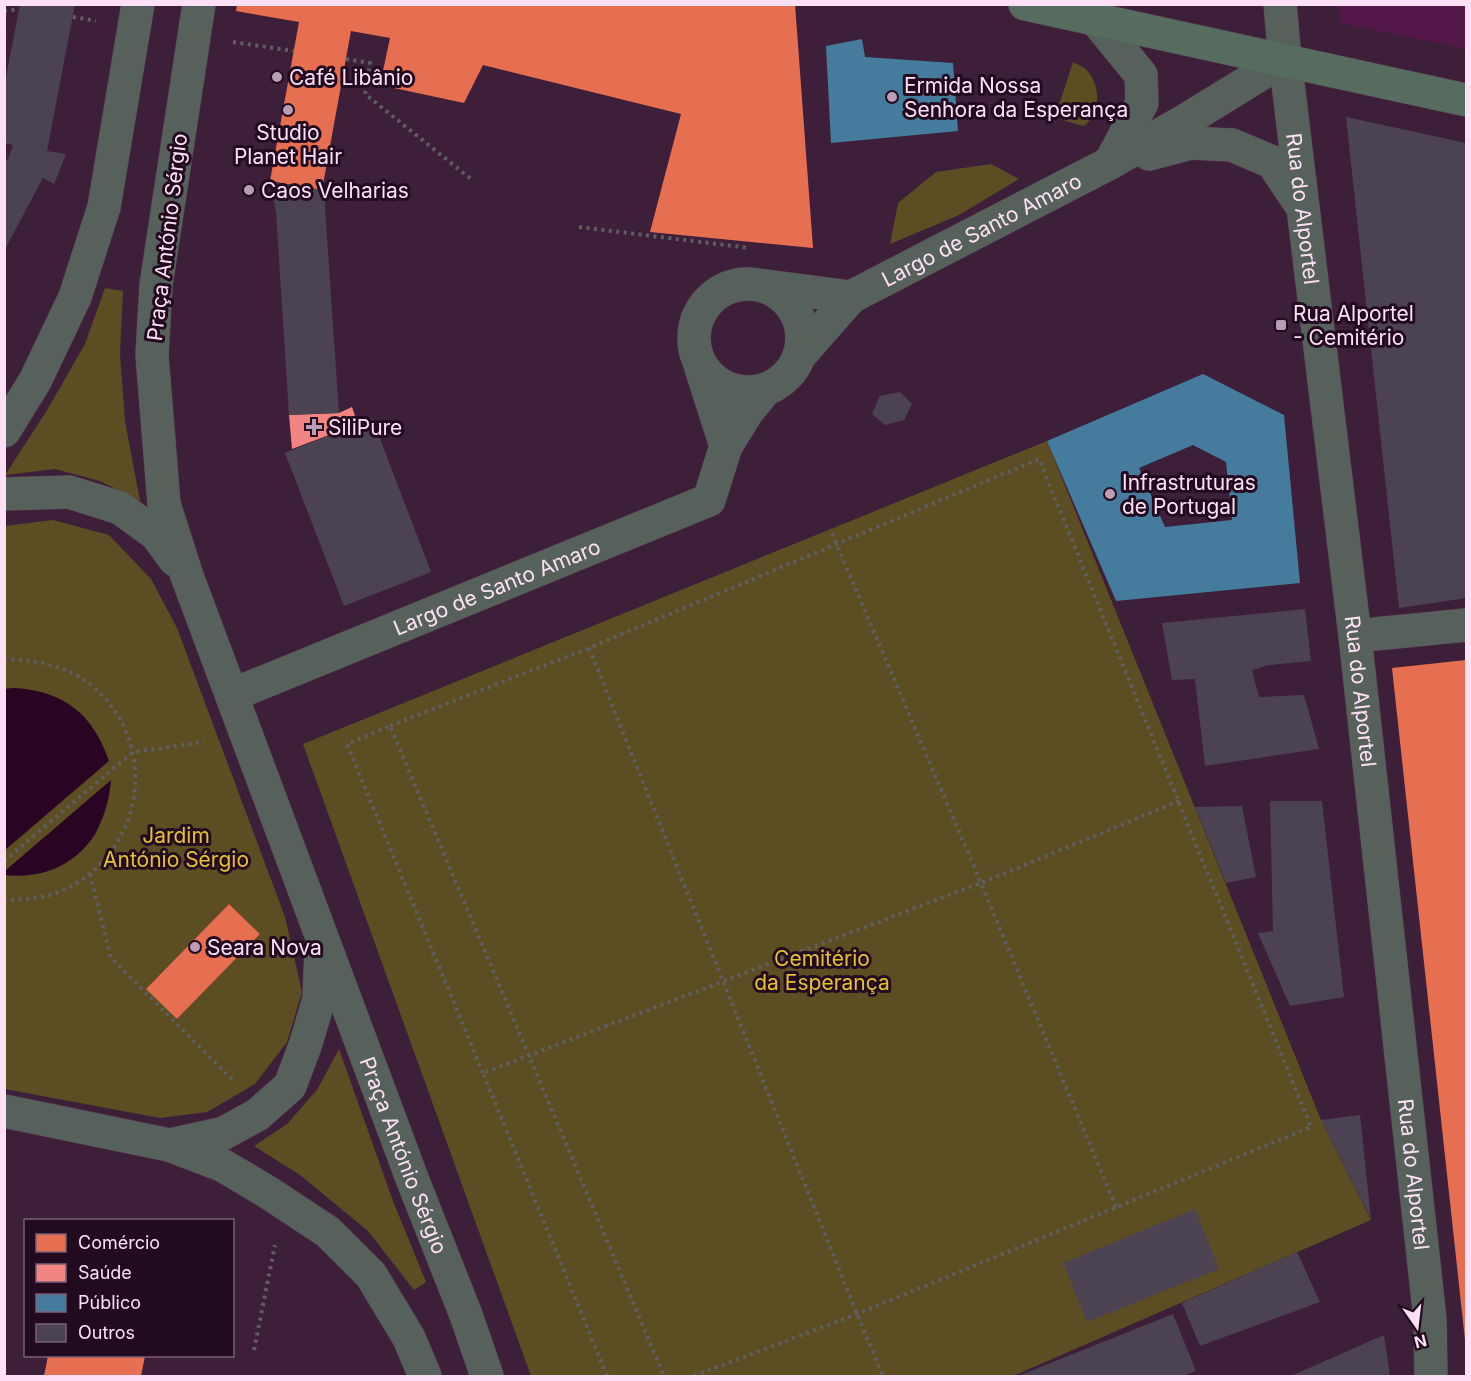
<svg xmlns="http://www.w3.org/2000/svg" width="1471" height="1381" viewBox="0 0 1471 1381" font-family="Inter,sans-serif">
<rect width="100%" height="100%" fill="#3e1f39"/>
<!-- built -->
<path fill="#53174a" d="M 1338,5 L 1466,5 L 1466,49 L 1341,23 Z"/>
<!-- green -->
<path fill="#5d4d23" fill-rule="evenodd" d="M 1073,62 C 1079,65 1086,68 1089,73 C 1101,89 1100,114 1084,126 L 1065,121 L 1058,108 Z
M 991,164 L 1019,179 L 959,215 L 890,244 L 898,203 L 936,172 Z
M 105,288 L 123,291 L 120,354 L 125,421 L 140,501 L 100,481 L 55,469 L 5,475 L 46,412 L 85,344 Z
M 1047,441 L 1321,1120 L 1371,1220 L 1013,1376 L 531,1376 L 303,744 Z
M 53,520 L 109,535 L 151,579 L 177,628 L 285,917 L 302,992 L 287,1042 L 255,1084 L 207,1112 L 160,1118 L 5,1089 L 5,875 C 33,878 57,871 79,853 C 85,847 94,839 97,831 C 103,815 107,798 111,781 L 5,871 L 5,850 L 108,761 L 14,688 L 5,689 L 5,526 ZM 229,904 L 260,934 L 177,1019 L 147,988 Z
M 339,1049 L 393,1201 L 426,1282 L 414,1290 L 368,1231 L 300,1175 L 254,1146 L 287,1124 L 317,1090 Z"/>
<!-- water -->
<path fill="#290523" d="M 14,688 C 64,691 93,714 109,761 L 5,850 L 5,689 Z
M 111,780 C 106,841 68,881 5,875 L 5,871 Z"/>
<!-- shops -->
<path fill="#e76f51" d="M 237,4 L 795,4 L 813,248 L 650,232 L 681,114 L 483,65 L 464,103 L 380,85 L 390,38 L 351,31 L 322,190 L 270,181 L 299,22 L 236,11 Z
M 1466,660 L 1466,1340 L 1465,1340 L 1392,668 Z
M 229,904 L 260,934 L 177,1019 L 146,989 Z
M 48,1356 L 145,1356 L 141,1376 L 44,1376 Z"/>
<!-- health -->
<path fill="#f28482" d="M 352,407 L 358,424 L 292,449 L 289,415 L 339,413 Z"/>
<!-- public -->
<path fill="#457b9d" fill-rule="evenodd" d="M 862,39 L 865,57 L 953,63 L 958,131 L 831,143 L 826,46 Z
M 1203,374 L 1284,415 L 1300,583 L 1116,601 L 1047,441 ZM 1193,445 L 1226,462 L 1232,520 L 1165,527 L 1139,468 Z"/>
<!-- building -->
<path fill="#4c4352" d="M 20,4 L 75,4 L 47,151 L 66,154 L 54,184 L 43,178 L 4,251 L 4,158 L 8,160 L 13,145 L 4,143 L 4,88 Z
M 1346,117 L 1466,143 L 1466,598 L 1399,608 Z
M 270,181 L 326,191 L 325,208 L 339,413 L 289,415 L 276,212 Z
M 900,392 L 912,404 L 904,420 L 885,425 L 872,414 L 880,396 Z
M 372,418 L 431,572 L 344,606 L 285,453 Z
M 1305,609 L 1311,661 L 1269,665 L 1252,670 L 1259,697 L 1304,695 L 1319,749 L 1205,766 L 1195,679 L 1172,680 L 1162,623 Z
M 1270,801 L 1322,801 L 1344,997 L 1290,1006 L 1258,933 L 1273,931 Z
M 1242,806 L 1256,877 L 1226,883 L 1195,807 Z
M 1360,1115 L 1371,1219 L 1321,1120 Z
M 1195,1209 L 1219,1269 L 1087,1322 L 1063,1263 Z
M 1297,1252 L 1320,1302 L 1200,1346 L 1182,1303 Z
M 1173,1314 L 1196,1371 L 1183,1376 L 1018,1376 Z
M 1384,1335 L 1390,1376 L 1291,1376 Z"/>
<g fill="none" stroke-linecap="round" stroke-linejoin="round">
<defs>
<g id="minor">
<path id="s1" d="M 199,4 L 156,285 L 152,355 L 164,504 L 187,576 L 413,1181 L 466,1315 L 487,1376"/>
<path id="s2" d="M 1280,4 L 1285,59 L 1355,636 L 1430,1319 L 1431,1376"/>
<path d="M 1096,20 L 1141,75 L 1142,103 L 1110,163"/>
<path d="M 1149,154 L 1191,143 L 1232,145 L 1272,162 L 1299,202"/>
<circle cx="748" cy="338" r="54"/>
<path d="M 766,286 L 851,297"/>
<path id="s3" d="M 800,355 L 851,297 L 1110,163 L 1186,120 L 1285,59"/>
<path d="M 700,365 L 726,446"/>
<path d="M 4,431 L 35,381 L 75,297 L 104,207 L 138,4"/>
<path d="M 4,494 L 69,492 L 120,508 L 156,534 L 175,560"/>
<path d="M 1355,636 L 1466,625"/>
<path id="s4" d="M 232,695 L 709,500 L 726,446 L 747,412 L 765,390"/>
<path d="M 4,1111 L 169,1145 L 222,1165 L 269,1193 L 328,1232 L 371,1275 L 409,1338 L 425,1376"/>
<path d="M 169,1145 L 224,1133 L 257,1115 L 290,1086 L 306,1043 L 319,999 L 321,949"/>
</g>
<path id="major" d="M 1025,4 L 1466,100"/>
</defs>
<!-- minor casing -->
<use href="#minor" stroke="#563d52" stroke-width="34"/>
<!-- major casing -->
<use href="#major" stroke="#563d52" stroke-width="34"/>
<!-- path -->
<path stroke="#5f5f61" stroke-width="4" stroke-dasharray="3 4.5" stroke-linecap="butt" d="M 4,11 L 19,9
M 73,17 L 96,21
M 233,42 L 294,51
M 346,59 L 370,63 L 365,94 L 471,179
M 579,227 L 750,248
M 4,659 C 35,660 66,665 91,685 C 161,742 145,854 63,890 C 45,899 24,899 4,900
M 390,726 L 589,648
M 4,861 L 133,752 L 204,742
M 90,874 L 111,958 L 234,1081
M 483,1073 L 347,744 L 390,726 L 664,1376
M 1116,1207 L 981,883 L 1179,801
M 254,1350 L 275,1245
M 607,1376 L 483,1073 L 981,883 L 830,529
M 694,1376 L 857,1314 L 1311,1127 L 1039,459 L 589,648 L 857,1314 L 883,1376"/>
<!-- minor -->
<use href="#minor" stroke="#57615b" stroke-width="33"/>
<!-- major -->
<use href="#major" stroke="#556c5f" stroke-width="33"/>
</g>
<!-- markers -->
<g fill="#ba9cb4" stroke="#230b1f" stroke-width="2">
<circle cx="277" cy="77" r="6"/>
<circle cx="892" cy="97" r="6"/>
<circle cx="288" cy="110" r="6"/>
<circle cx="249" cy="190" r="6"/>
<rect x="1275" y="319" width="12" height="12" rx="3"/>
<path d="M311 418h6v6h6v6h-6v6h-6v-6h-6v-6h6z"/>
<circle cx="1110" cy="494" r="6"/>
<circle cx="195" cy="947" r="6"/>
</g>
<g text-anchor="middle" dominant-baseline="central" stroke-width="6" stroke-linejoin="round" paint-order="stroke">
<!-- poi labels -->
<g font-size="21" fill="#fde0f6" stroke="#230b1f" text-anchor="start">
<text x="289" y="77">Café Libânio</text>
<text x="904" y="85">Ermida Nossa<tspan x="904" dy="24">Senhora da Esperança</tspan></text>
<text x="288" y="132" text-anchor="middle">Studio<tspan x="288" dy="24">Planet Hair</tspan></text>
<text x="261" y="190">Caos Velharias</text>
<text x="1293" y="313">Rua Alportel<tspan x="1293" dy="24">- Cemitério</tspan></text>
<text x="328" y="427">SiliPure</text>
<text x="1122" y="482">Infrastruturas<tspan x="1122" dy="24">de Portugal</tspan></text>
<text x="207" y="947">Seara Nova</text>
</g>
<!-- street labels -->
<g font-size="21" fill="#fde0f6" stroke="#230b1f">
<text stroke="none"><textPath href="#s2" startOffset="206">Rua do Alportel</textPath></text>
<text stroke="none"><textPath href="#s3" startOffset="224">Largo de Santo Amaro</textPath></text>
<text transform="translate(167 237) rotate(-83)">Praça António Sérgio</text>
<text stroke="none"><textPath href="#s4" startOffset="286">Largo de Santo Amaro</textPath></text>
<text stroke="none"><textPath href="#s2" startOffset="692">Rua do Alportel</textPath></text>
<text stroke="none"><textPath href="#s1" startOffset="1198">Praça António Sérgio</textPath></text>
<text stroke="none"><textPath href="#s2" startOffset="1178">Rua do Alportel</textPath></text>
</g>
<!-- park labels -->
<g font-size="21" fill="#e5c12c" stroke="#230b1f">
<text x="176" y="835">Jardim<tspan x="176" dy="24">António Sérgio</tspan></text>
<text x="822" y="958">Cemitério<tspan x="822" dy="24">da Esperança</tspan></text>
</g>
</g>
<!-- border -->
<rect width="1471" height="1381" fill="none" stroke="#fde0f6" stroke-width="12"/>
<!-- legend -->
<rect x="24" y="1219" width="210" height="138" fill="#230b1f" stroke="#7a6075" stroke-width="1.5"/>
<rect x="36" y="1234" width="30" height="18" fill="#e76f51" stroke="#7a6075" stroke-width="1.5"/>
<text x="78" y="1249" font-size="18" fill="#fde0f6">Comércio</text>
<rect x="36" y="1264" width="30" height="18" fill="#f28482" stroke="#7a6075" stroke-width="1.5"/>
<text x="78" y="1279" font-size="18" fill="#fde0f6">Saúde</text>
<rect x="36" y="1294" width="30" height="18" fill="#457b9d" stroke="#7a6075" stroke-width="1.5"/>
<text x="78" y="1309" font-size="18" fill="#fde0f6">Público</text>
<rect x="36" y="1324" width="30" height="18" fill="#4c4352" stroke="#7a6075" stroke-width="1.5"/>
<text x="78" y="1339" font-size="18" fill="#fde0f6">Outros</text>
<!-- north arrow -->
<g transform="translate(1417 1327) rotate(166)" stroke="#230b1f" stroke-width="4.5" paint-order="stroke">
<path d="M0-4.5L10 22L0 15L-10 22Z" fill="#fde0f6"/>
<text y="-9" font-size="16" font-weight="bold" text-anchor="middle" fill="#fde0f6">N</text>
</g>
</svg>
